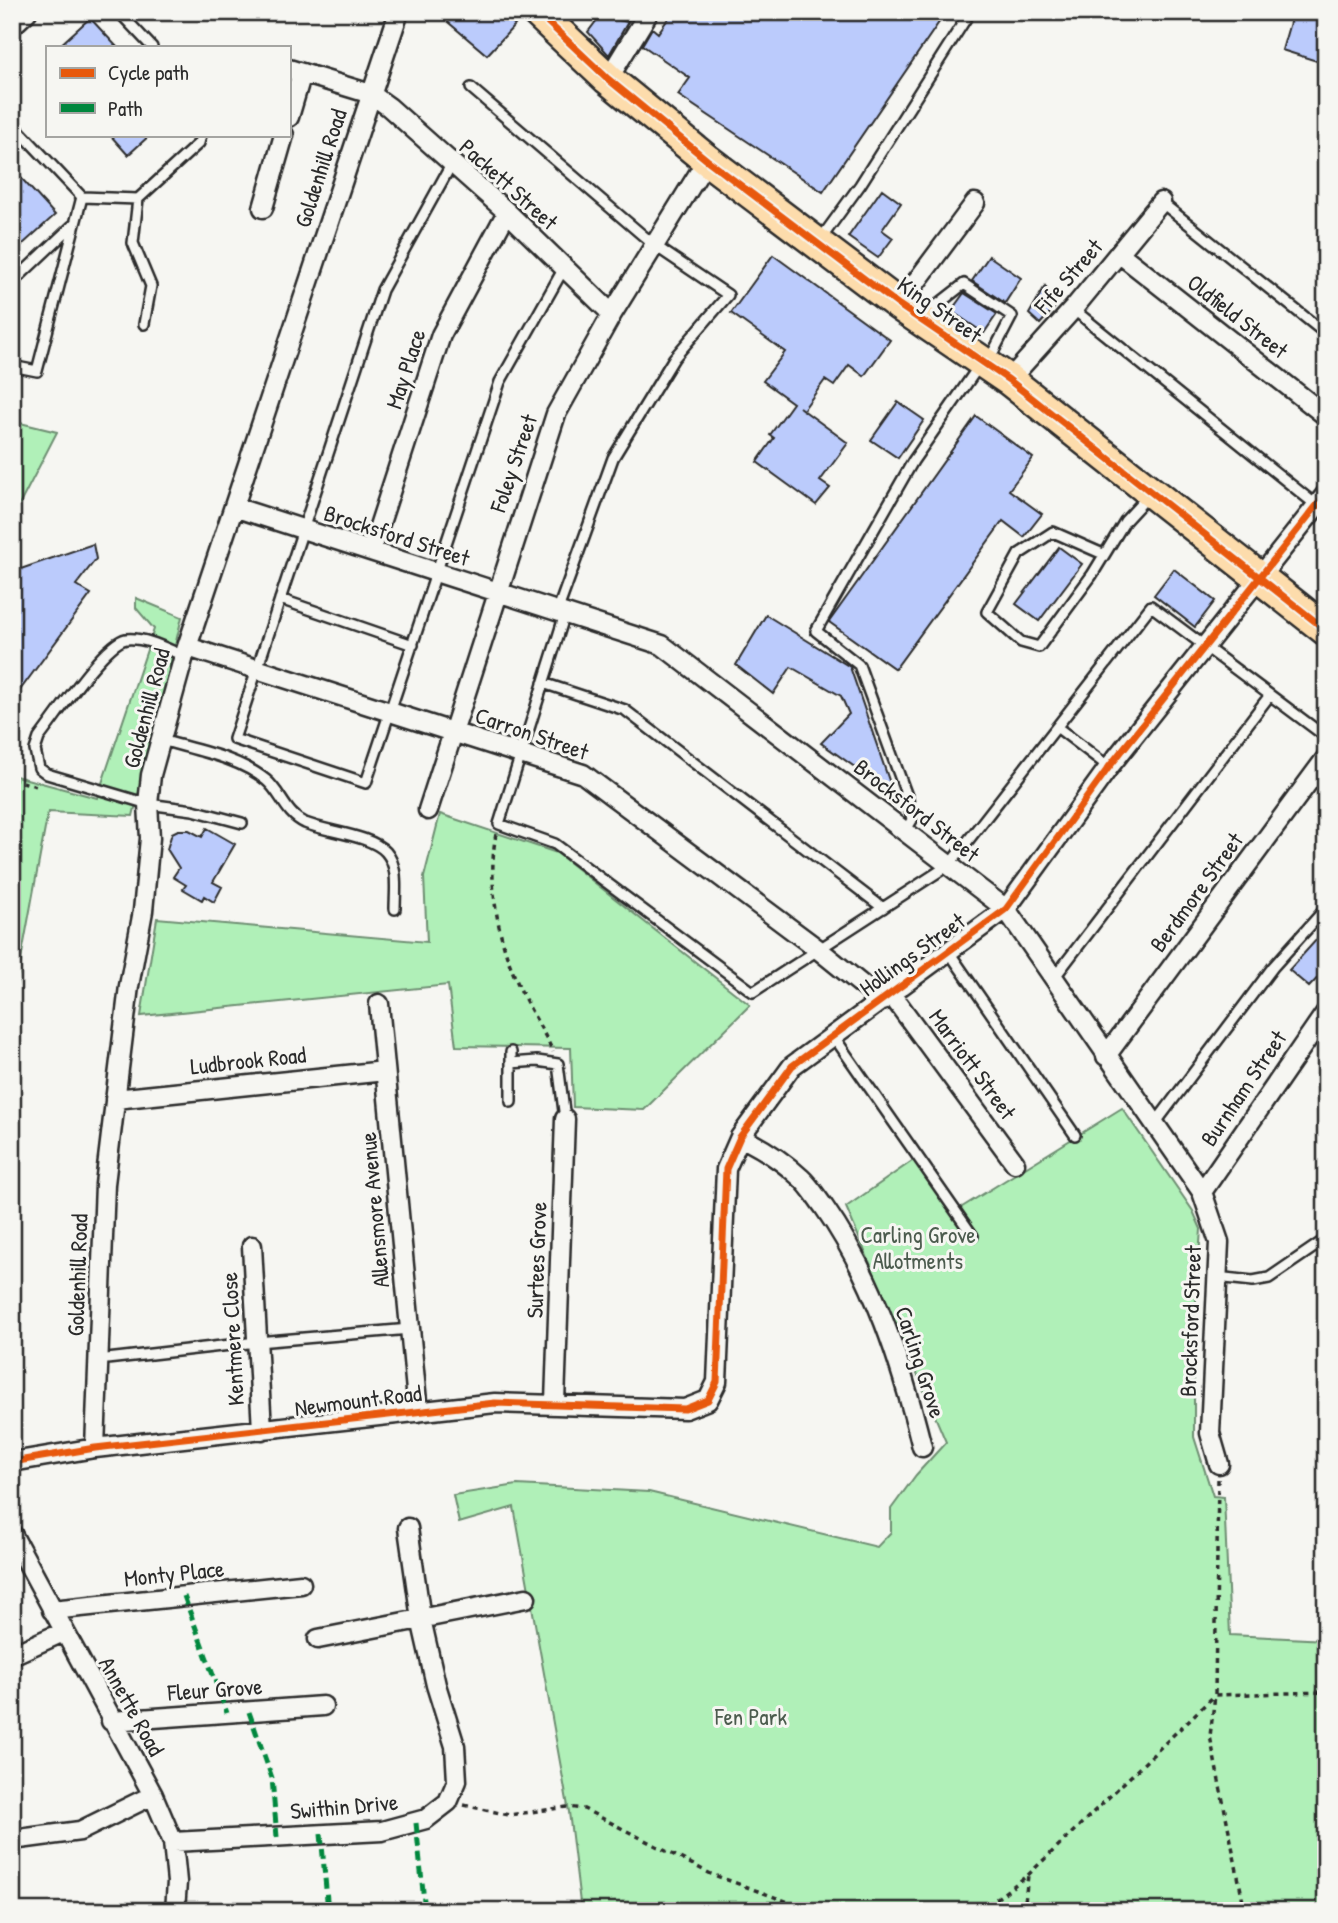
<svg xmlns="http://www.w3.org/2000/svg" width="1338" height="1923" viewBox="0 0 1338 1923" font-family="'Patrick Hand',sans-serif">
<rect width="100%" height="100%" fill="#f6f6f2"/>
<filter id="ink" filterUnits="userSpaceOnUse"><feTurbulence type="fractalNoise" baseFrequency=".0143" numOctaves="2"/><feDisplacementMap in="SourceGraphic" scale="14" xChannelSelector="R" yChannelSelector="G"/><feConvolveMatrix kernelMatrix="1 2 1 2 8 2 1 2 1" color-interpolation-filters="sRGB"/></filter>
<g filter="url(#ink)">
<!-- green -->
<path fill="#b0f0b8" stroke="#6e8e72" stroke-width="2" d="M 12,421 L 57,432 L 12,519 Z
M 136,598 L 182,617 L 133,816 L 48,812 L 12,1009 L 12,775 L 97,798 L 154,629 L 136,608 Z
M 440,814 L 557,853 L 750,1005 L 644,1110 L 573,1107 L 571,1048 L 456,1046 L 448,985 L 141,1016 L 157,918 L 427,942 L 424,877 Z
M 1122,1108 L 1193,1211 L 1201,1229 L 1194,1329 L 1194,1437 L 1213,1496 L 1224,1497 L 1230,1635 L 1326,1640 L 1326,1911 L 581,1911 L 569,1812 L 514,1507 L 459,1523 L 453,1495 L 517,1485 L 649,1492 L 877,1547 L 891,1532 L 891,1509 L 916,1475 L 946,1442 L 846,1207 L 918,1157 L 954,1212 Z"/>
<!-- building -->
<path fill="#bbcbfc" stroke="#2b2b2b" stroke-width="2" d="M 436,12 L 502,12 L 515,25 L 487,55 Z
M 673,12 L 946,12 L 823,192 L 678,95 L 690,78 L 642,45 L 652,28 L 658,33 Z
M 1293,12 L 1326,12 L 1326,64 L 1282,50 Z
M 633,13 L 609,55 L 588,32 L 600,16 L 627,22 Z
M 90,18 L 117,47 L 58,47 Z
M 110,135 L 150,135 L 128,155 Z
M 12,168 L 55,215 L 12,254 Z
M 882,189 L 901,203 L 882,230 L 893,238 L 878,258 L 848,237 Z
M 773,255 L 890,340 L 864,376 L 849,365 L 834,386 L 825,380 L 803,410 L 799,407 L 848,443 L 820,481 L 830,488 L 816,505 L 757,462 L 774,438 L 770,435 L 793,403 L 763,381 L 785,352 L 731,313 Z
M 989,256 L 1021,278 L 1005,303 L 972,281 Z
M 1045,286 L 1056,306 L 1040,324 L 1029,314 Z
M 964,293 L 997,314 L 984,333 L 951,311 Z
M 898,402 L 924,420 L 898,458 L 871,440 Z
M 976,416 L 1033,458 L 1009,490 L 1042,514 L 1024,537 L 1003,521 L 895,669 L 829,622 Z
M 93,544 L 96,559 L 76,585 L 91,594 L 12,701 L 12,572 Z
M 1059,547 L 1082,564 L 1039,621 L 1016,604 Z
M 1174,569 L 1215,601 L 1195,627 L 1154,595 Z
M 766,615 L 850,667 L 894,795 L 821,743 L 849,714 L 841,696 L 791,667 L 773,694 L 736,665 Z
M 207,828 L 235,844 L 213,882 L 222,887 L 214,902 L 204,896 L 202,900 L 183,889 L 186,885 L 173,877 L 179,868 L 167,849 L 172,833 L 178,830 L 189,830 L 202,837 Z
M 1326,929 L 1326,969 L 1309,987 L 1289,970 Z"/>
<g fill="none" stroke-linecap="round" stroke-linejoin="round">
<defs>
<path id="lane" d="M 119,12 L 152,47
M 471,88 L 654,245 L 728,295 L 674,358 L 613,458 L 557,612
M 12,123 L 82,197 L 37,371 L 12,366
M 451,165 L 382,290 L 234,739 L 366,783 L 500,382 L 564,268
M 82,197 L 138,199 L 133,243 L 151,286 L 144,324
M 138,199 L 199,143 L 201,135
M 1161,202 L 1326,334
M 820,240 L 860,185 L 970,12
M 12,283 L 72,226
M 1073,309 L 1326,513
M 923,316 L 964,284 L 1012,316 L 988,362
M 1103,554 L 1053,532 L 1019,554 L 987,612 L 1021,642 L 1039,647 L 1092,575 L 1125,521 L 1149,495
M 280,599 L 413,645
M 565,614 L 499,824 L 555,844 L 753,992 L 949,865 L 1151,606 L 1326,737
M 184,656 C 167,649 146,637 126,639 C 104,643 55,718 39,738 L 35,750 L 39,768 L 47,774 L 148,804 L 193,810 L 242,823
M 543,683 L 625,710 L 883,908
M 1058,728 L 1109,767
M 161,740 C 195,750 238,757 266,780 C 281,792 285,814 305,823 C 327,832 371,835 386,852 C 399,867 395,890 395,909
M 905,831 L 912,820 L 908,799 L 859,665 L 816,631 L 913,461 L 979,366
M 949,952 L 1075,1135
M 1054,978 L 1270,695
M 832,1034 L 973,1236
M 511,1052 L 511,1102
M 511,1063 L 537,1061 L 558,1064 L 565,1119
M 1154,1125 L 1273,967 L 1326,908
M 1216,1277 L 1253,1281 L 1269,1278 L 1326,1239
M 98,1360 L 257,1342 L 410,1329"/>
<path id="street" d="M 12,26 L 27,12
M 289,69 L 371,94 L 389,107 L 507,212 L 612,314
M 608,79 L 649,12
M 289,117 L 302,73
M 263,208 L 284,135
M 1120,254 L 1326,416
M 899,305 L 975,203
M 1009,380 L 1073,309 L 1161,202
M 234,507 L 662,645 L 1006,909 L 1202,1192 L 1219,1242 L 1210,1433 L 1219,1464
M 371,551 L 441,335 L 507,212
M 188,647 L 583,774 L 819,950 L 882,1001
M 428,810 L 556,414 L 612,314 L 707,160
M 891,994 L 1015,1163
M 379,1004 L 418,1412
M 1106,1056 L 1326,758
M 115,1099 L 385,1071
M 740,1137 C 763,1148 782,1160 801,1178 C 810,1186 817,1198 824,1207 C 874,1278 901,1363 922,1447
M 1202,1192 L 1326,1012
M 252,1246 L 262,1430
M 555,1402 L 565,1119
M 95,1448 L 105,1184 L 129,986 L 143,911 L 150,838 L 148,804 L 151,775 L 184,656 L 399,12
M 12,1462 L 95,1448 L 495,1403 L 685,1409 L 708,1400 L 717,1382 L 726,1169 L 740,1137 L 792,1066 L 1006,909 L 1109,767 L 1326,494
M 12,1534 L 153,1795 L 173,1842 L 177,1882 L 175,1911
M 52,1610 L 301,1584
M 318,1639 L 526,1598
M 12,1655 L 63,1632
M 111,1721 L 323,1706
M 12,1840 L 80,1831 L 153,1795
M 173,1842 L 382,1831 L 426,1819 L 448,1802 L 457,1781 L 455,1746 L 436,1685 L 421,1619 L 408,1528"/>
<path id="primary" d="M 537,12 L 608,79 L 707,160 L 899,305 L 1009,380 L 1326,630"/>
</defs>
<!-- lane casing -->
<use href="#lane" stroke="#2b2b2b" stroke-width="14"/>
<!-- street casing -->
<use href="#street" stroke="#2b2b2b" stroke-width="23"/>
<!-- primary casing -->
<use href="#primary" stroke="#2b2b2b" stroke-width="35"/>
<!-- path -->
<path stroke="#2b2b2b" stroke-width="3.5" stroke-dasharray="5 5" stroke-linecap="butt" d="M 12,779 L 40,787
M 496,834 C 487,881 498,941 518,984 C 528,1008 543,1029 553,1052
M 1218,1479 L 1215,1695 L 1210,1736 L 1245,1911
M 464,1805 L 509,1815 L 567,1807 L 584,1809 L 711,1874 L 813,1911
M 980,1911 L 1028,1875 L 1215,1695 L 1326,1692
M 1024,1911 L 1028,1875"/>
<!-- lane -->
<use href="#lane" stroke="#f6f6f2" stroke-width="9"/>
<!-- street -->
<use href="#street" stroke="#f6f6f2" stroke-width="18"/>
<!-- primary -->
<use href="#primary" stroke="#fddcac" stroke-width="30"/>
<!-- quiet -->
<path stroke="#00873e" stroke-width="5" stroke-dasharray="10 5" stroke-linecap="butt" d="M 184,1596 L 227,1713
M 249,1712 L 272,1778 L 277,1837
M 416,1823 L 425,1911
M 321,1834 L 328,1911"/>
<defs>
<path id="cycleway" d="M 537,12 L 608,79 L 707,160 L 899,305 L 1009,380 L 1326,630
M 12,1462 L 95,1448 L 495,1403 L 685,1409 L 708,1400 L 717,1382 L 726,1169 L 740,1137 L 792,1066 L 1006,909 L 1109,767 L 1326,494"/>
</defs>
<!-- cycleway casing -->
<use href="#cycleway" stroke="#f6f6f2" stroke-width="11"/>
<!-- cycleway -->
<use href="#cycleway" stroke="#e8590c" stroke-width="7"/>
</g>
</g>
<g text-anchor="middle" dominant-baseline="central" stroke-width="6" stroke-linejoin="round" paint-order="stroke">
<!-- street labels -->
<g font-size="23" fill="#2b2b2b" stroke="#f6f6f2">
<text transform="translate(320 168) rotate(-72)">Goldenhill Road</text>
<text transform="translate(509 184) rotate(42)">Packett Street</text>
<text transform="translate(1068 276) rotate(-49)">Fife Street</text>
<text transform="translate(940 309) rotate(35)">King Street</text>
<text transform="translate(1238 316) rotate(38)">Oldfield Street</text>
<text transform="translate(405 369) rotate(-72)">May Place</text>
<text transform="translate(513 463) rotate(-71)">Foley Street</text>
<text transform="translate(397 535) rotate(18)">Brocksford Street</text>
<text transform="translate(146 708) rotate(-75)">Goldenhill Road</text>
<text transform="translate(532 733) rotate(19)">Carron Street</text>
<text transform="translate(917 810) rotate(38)">Brocksford Street</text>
<text transform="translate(1196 892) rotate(-54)">Berdmore Street</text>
<text transform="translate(912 954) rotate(-36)">Hollings Street</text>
<text transform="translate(248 1060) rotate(-6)">Ludbrook Road</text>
<text transform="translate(973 1064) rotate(54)">Marriott Street</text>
<text transform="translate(1243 1088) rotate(-56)">Burnham Street</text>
<text transform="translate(374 1210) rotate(-95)">Allensmore Avenue</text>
<text transform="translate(536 1260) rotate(-88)">Surtees Grove</text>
<text transform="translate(77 1275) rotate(-88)">Goldenhill Road</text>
<text transform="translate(1190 1321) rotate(-88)">Brocksford Street</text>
<text transform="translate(232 1339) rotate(-93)">Kentmere Close</text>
<text transform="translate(921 1362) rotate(72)">Carling Grove</text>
<text transform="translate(358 1400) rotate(-7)">Newmount Road</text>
<text transform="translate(174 1573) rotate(-6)">Monty Place</text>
<text transform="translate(215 1689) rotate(-4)">Fleur Grove</text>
<text transform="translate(132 1706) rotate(61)">Annette Road</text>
<text transform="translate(344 1806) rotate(-5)">Swithin Drive</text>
</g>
<!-- park labels -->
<g font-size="23" fill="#4c5c4e" stroke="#f6f6f2">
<text x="918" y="1234">Carling Grove<tspan x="918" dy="26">Allotments</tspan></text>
<text x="751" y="1716">Fen Park</text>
</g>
</g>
<!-- margin -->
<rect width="1338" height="1923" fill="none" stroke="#f6f6f2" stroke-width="42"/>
<rect x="21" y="21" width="1296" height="1881" fill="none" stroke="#2b2b2b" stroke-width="2.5" filter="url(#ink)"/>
<!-- legend -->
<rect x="46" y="46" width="245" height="91" fill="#f6f6f2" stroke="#a5a5a2" stroke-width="2"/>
<rect x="60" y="68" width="35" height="10" fill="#e8590c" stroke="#a5a5a2" stroke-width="2"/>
<text x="108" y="80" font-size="21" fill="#2b2b2b">Cycle path</text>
<rect x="60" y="103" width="35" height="10" fill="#00873e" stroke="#a5a5a2" stroke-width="2"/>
<text x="108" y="116" font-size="21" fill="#2b2b2b">Path</text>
</svg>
